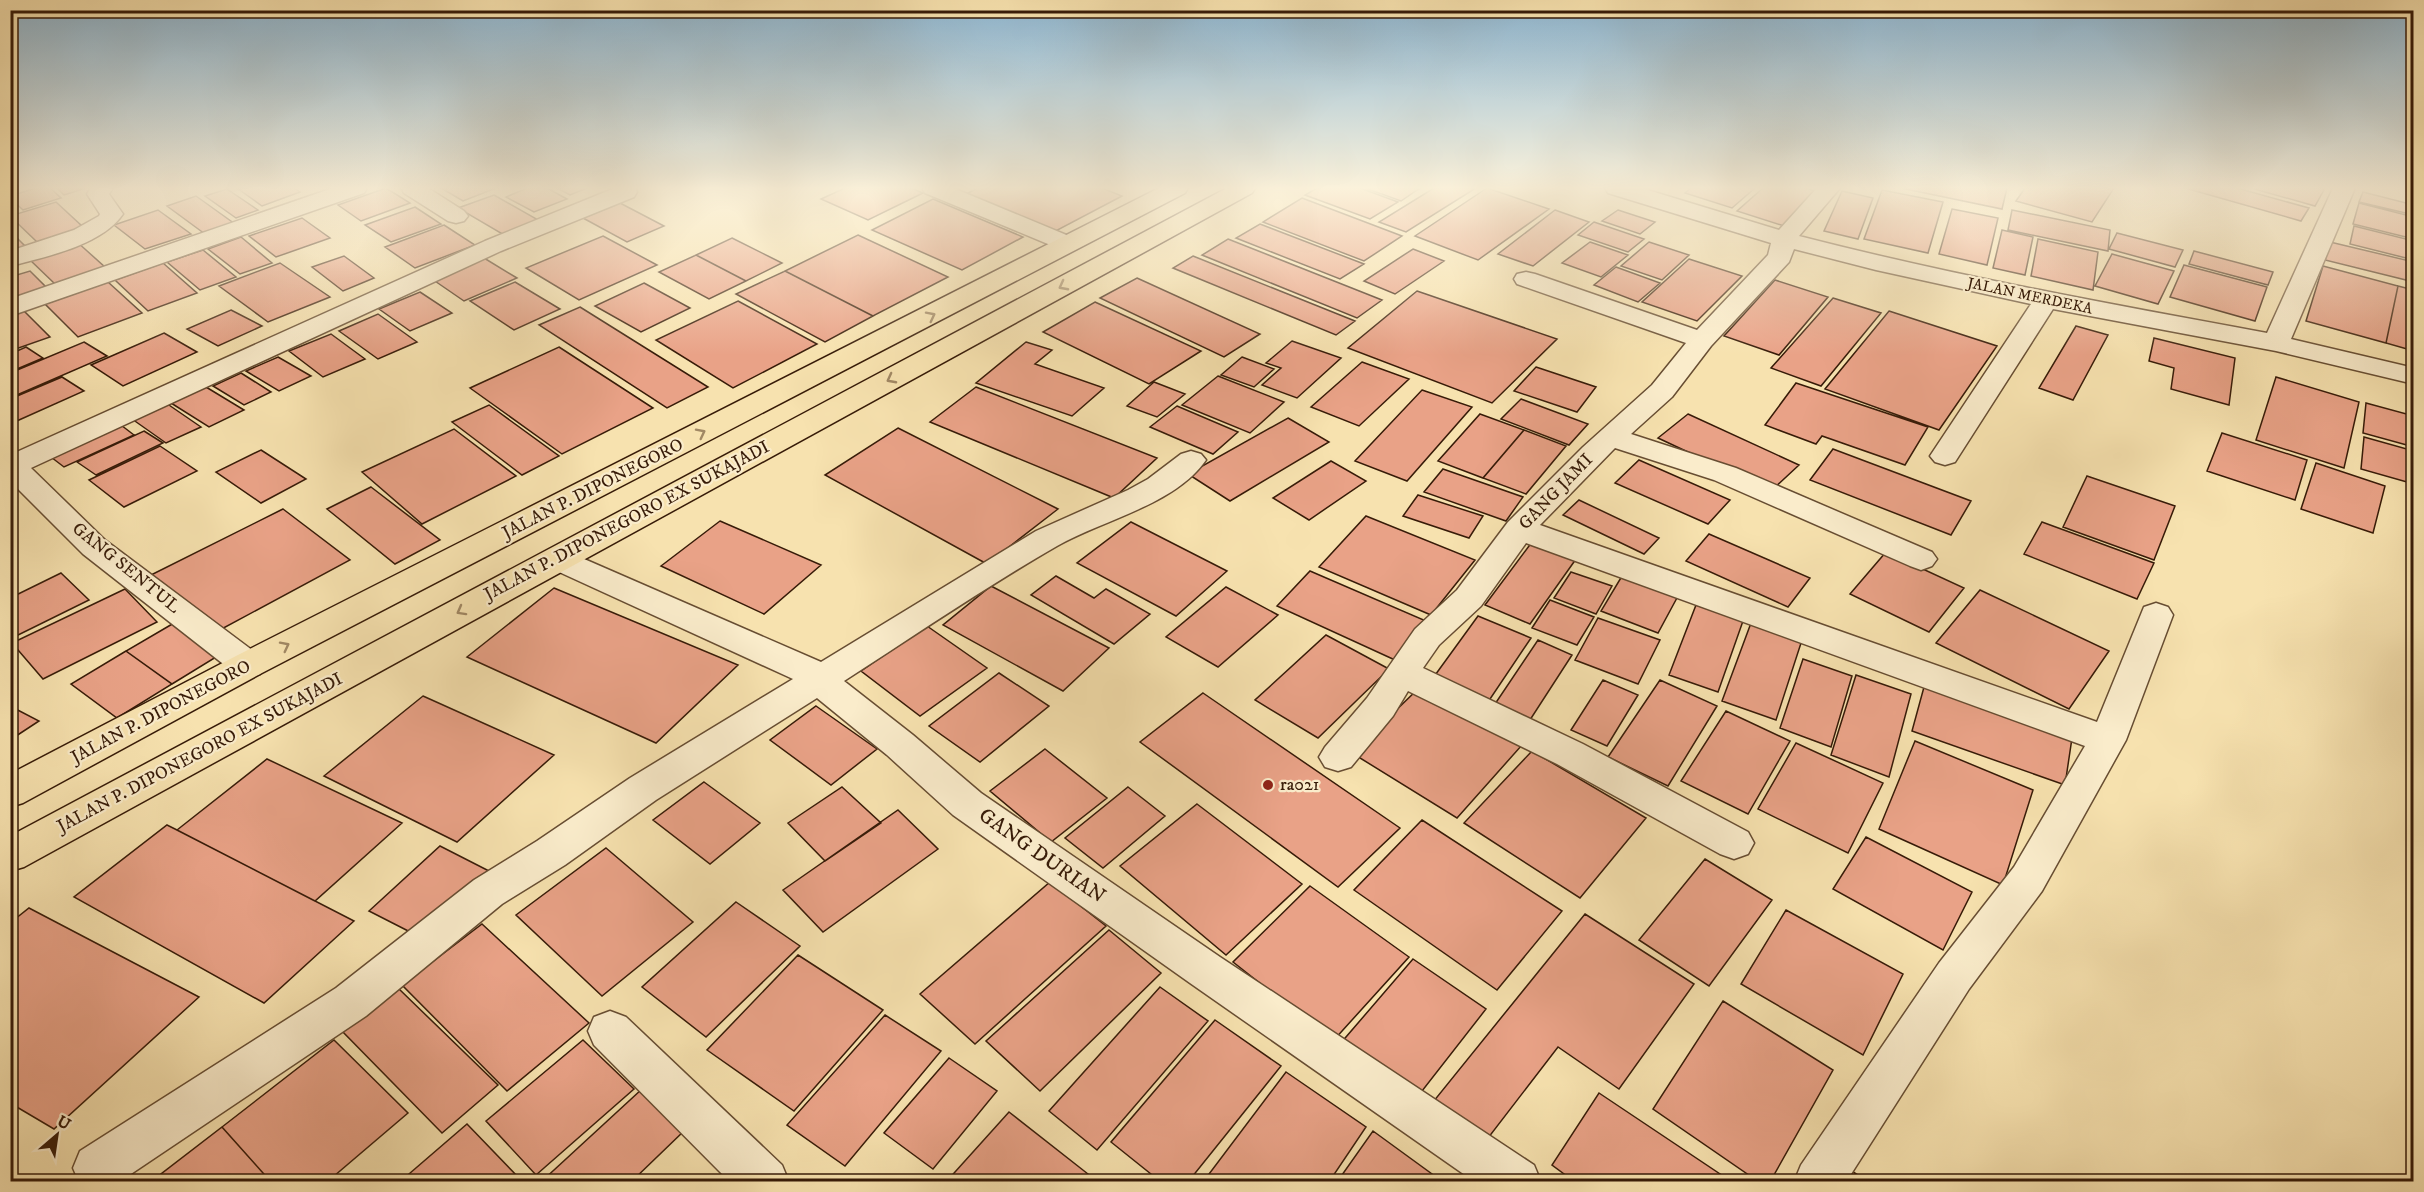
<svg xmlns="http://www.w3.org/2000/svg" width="2424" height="1192" viewBox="0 0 2424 1192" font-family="'IM FELL DW Pica',serif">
<rect width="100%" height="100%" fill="#f7e2af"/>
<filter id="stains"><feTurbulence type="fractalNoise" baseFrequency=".00333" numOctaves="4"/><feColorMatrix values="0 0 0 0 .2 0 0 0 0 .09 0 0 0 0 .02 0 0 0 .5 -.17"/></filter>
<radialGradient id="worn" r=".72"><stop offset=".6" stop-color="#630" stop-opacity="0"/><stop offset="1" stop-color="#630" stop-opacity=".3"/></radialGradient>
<!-- building -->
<path fill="#e9a287" stroke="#371b08" stroke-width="1.5" d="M 36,188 L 50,188 L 61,198 L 23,210 L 10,198 L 10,196 Z
M 57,188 L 86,188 L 64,195 Z
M 237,188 L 294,188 L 300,192 L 262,206 Z
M 386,188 L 410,203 L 361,221 L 338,205 Z
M 441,188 L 496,188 L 463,201 Z
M 527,188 L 547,188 L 567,199 L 534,212 L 506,197 Z
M 557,188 L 587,188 L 570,195 Z
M 845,188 L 911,188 L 923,193 L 868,220 L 821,199 Z
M 978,188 L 1102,188 L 1122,196 L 1050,234 L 962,196 Z
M 1317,188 L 1360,188 L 1398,202 L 1370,219 L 1305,195 Z
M 1365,188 L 1420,188 L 1401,201 Z
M 1434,188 L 1476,188 L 1406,232 L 1379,222 Z
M 1487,188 L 1549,209 L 1478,260 L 1415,236 Z
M 1691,188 L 1755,188 L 1732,208 L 1685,193 Z
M 1763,188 L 1806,188 L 1820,193 L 1784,226 L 1737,211 Z
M 1901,188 L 2007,188 L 2002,209 Z
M 2025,188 L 2114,188 L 2092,222 L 2016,201 Z
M 2185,188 L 2237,188 L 2309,208 L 2301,221 Z
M 2251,188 L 2325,188 L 2315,206 Z
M 227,189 L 258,210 L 236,218 L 205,196 Z
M 1882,190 L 1943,202 L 1928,253 L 1864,239 Z
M 1842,191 L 1873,198 L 1858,239 L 1824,231 Z
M 2363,192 L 2414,205 L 2414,215 L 2359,202 Z
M 494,195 L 540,221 L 504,235 L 458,208 Z
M 196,196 L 235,224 L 205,234 L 167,206 Z
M 1302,198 L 1402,236 L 1364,261 L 1263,222 Z
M 933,199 L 1023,237 L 962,270 L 872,230 Z
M 56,202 L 83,227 L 37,242 L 10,216 Z
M 620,203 L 664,226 L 627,242 L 583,218 Z
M 2359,203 L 2414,217 L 2414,239 L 2353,224 Z
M 415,207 L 441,224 L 391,242 L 365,225 Z
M 1952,209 L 1998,218 L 1987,265 L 1939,254 Z
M 158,210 L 191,234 L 145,249 L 114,225 Z
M 1555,210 L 1589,222 L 1533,266 L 1498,254 Z
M 1618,210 L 1655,222 L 1640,234 L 1602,221 Z
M 2012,210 L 2110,230 L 2108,251 L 2008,230 Z
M 302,218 L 330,238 L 276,257 L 249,236 Z
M 1594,222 L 1644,239 L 1628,252 L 1578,235 Z
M 1260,224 L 1364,264 L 1340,279 L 1236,238 Z
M 444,225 L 475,245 L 415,268 L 385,247 Z
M 2354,226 L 2414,241 L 2414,260 L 2350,244 Z
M 2002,230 L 2033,237 L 2025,275 L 1993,268 Z
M 2117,233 L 2183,250 L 2175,267 L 2109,249 Z
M 858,235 L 948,277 L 873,316 L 785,271 Z
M 15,236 L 29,250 L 10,256 L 10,238 Z
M 603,236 L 657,265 L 579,300 L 526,268 Z
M 241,237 L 272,263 L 240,274 L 208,249 Z
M 732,238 L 782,263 L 746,281 L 696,255 Z
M 1228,239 L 1382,300 L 1357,318 L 1202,255 Z
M 2038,239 L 2098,252 L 2093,290 L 2031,276 Z
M 76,241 L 106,268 L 56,285 L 27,257 Z
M 1590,242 L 1628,255 L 1601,277 L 1562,263 Z
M 1649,242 L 1689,255 L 1662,280 L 1621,266 Z
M 2330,242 L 2414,262 L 2414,282 L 2325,260 Z
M 1413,249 L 1444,261 L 1395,294 L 1364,281 Z
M 203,250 L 236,277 L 200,290 L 167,262 Z
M 2194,251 L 2273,272 L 2268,285 L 2189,264 Z
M 2112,254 L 2174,271 L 2158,304 L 2095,286 Z
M 696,255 L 746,281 L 709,299 L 659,272 Z
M 344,256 L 374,278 L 343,291 L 312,267 Z
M 1193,256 L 1355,321 L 1336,335 L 1173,268 Z
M 484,258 L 517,278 L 464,301 L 432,279 Z
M 1689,259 L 1742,276 L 1697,321 L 1642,302 Z
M 163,263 L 197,293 L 148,311 L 115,280 Z
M 280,263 L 330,297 L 268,322 L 219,286 Z
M 2184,265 L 2267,287 L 2255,321 L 2170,297 Z
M 2323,266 L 2398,286 L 2386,343 L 2306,321 Z
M 1616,267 L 1660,283 L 1638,302 L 1594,285 Z
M 30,271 L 49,290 L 10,303 L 10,277 Z
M 785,271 L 873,316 L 825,342 L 736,294 Z
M 1137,278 L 1260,334 L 1224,357 L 1100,298 Z
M 1775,280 L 1828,297 L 1779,355 L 1724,336 Z
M 108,282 L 142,313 L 78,337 L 45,304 Z
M 515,282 L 560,309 L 514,330 L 470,301 Z
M 644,283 L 690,308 L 641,332 L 595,306 Z
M 2398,286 L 2414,290 L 2414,351 L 2386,343 Z
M 1417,291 L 1557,339 L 1492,403 L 1348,348 Z
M 420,292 L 452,313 L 410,331 L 379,309 Z
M 1833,298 L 1881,313 L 1821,386 L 1771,368 Z
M 738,301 L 817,344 L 733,388 L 656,340 Z
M 1095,302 L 1201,351 L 1149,384 L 1043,332 Z
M 580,307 L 708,387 L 667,408 L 539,325 Z
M 231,310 L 262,326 L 218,346 L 187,329 Z
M 24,311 L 50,337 L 10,351 L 10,315 Z
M 1889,311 L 1997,346 L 1939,430 L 1825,389 Z
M 378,314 L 417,342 L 378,359 L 339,331 Z
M 2076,326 L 2108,335 L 2073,400 L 2039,388 Z
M 164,333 L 197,352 L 123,386 L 91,365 Z
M 331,334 L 365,359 L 323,377 L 289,351 Z
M 2154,338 L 2235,358 L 2229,405 L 2171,389 L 2174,368 L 2149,361 Z
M 1292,341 L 1341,358 L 1297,398 L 1262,385 L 1281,368 L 1266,363 Z
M 84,342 L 107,356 L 10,398 L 10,373 Z
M 1026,342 L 1052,350 L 1035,364 L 1104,388 L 1072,416 L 976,383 Z
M 26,347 L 43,358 L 10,372 L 10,354 Z
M 559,347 L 653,408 L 562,454 L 470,388 Z
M 278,357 L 311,376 L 279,391 L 246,371 Z
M 1242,357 L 1274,369 L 1254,387 L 1221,375 Z
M 1362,362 L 1409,379 L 1359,426 L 1311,407 Z
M 1536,367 L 1596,387 L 1577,412 L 1514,391 Z
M 241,373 L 271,392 L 244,405 L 213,386 Z
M 1218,376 L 1284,402 L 1250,433 L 1182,405 Z
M 62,377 L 84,391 L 10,424 L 10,399 Z
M 2276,377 L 2359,402 L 2344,468 L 2256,440 Z
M 1154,382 L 1185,394 L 1157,417 L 1127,406 Z
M 1796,383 L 1928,427 L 1905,465 L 1822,436 L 1816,444 L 1765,425 Z
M 206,387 L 244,410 L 209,427 L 171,403 Z
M 976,387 L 1157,458 L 1114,498 L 930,422 Z
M 1422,390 L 1472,407 L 1407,481 L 1355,461 Z
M 1521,399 L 1588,424 L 1569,445 L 1501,419 Z
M 166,403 L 201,427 L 166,443 L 132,419 Z
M 2366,403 L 2414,416 L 2414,447 L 2363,433 Z
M 489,405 L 559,456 L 522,475 L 452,422 Z
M 1177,406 L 1238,432 L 1213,454 L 1150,427 Z
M 1480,414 L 1524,430 L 1483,478 L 1438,461 Z
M 1688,414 L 1799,465 L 1771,491 L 1658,438 Z
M 1288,418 L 1329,442 L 1230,501 L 1188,474 Z
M 117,422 L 134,435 L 64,467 L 47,454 Z
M 898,428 L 1058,509 L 987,564 L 825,475 Z
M 454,429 L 516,476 L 422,524 L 362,472 Z
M 1524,430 L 1566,446 L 1526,494 L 1483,478 Z
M 144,431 L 163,443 L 96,475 L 77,462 Z
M 2222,433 L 2307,460 L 2295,500 L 2207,471 Z
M 2364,437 L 2414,451 L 2414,484 L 2361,469 Z
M 160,446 L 197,471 L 124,507 L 89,480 Z
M 1833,449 L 1971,501 L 1951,535 L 1810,480 Z
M 261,450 L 306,479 L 261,503 L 216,472 Z
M 1639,460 L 1730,500 L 1708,524 L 1615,483 Z
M 1331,461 L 1366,481 L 1309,520 L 1273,498 Z
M 2316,463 L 2385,486 L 2373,533 L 2301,509 Z
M 1443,469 L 1523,497 L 1506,521 L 1424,492 Z
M 2087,476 L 2175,506 L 2154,560 L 2063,527 Z
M 371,487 L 440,540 L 395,564 L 327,509 Z
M 1418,495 L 1483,516 L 1469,538 L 1403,516 Z
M 1579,500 L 1659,538 L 1644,554 L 1563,515 Z
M 283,509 L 350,560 L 216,632 L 151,575 Z
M 1366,516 L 1475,560 L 1431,615 L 1319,567 Z
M 720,521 L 821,565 L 764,614 L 661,566 Z
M 1131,522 L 1227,571 L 1176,616 L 1077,563 Z
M 2042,522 L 2154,563 L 2137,599 L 2024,554 Z
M 1709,534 L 1810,578 L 1788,607 L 1686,561 Z
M 1532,542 L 1576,559 L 1530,624 L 1485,605 Z
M 1886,552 L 1964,588 L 1929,632 L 1850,594 Z
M 1310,571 L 1426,621 L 1395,660 L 1277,606 Z
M 1571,572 L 1612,586 L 1596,614 L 1554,598 Z
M 61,573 L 89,600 L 10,639 L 10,598 Z
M 1056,576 L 1094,598 L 1106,589 L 1150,614 L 1114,644 L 1031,595 Z
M 1622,576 L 1678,596 L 1658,633 L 1601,611 Z
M 991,586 L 1109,648 L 1063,691 L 943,625 Z
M 1226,587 L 1278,615 L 1218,667 L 1166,637 Z
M 554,588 L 738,665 L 656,743 L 467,657 Z
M 125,589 L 157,622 L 43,679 L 12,643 Z
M 1980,590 L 2109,651 L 2069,709 L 1936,643 Z
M 1550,600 L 1594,617 L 1577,645 L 1532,628 Z
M 1696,605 L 1743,621 L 1718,692 L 1669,675 Z
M 1478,616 L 1531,638 L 1488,702 L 1433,678 Z
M 1598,618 L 1660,640 L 1638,684 L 1575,660 Z
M 174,623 L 221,654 L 172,684 L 126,651 Z
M 1751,623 L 1802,640 L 1776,720 L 1722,701 Z
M 927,626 L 987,668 L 920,716 L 861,671 Z
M 1326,635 L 1389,669 L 1318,738 L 1255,700 Z
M 1538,640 L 1572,655 L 1528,723 L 1493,707 Z
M 126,651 L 172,684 L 117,718 L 71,684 Z
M 1803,659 L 1852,676 L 1831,747 L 1780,728 Z
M 999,673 L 1049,706 L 980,762 L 929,726 Z
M 1856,675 L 1911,694 L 1889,777 L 1831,755 Z
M 1603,680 L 1638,695 L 1607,746 L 1571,730 Z
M 1660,680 L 1717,706 L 1668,786 L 1608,757 Z
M 1420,687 L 1522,745 L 1457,818 L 1352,753 Z
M 1924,687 L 2072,738 L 2065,785 L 1912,731 Z
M 1203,693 L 1400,828 L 1338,887 L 1140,742 Z
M 423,696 L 554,755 L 457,842 L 324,776 Z
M 10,706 L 39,721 L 10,740 Z
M 816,706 L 877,749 L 831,785 L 770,740 Z
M 1726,711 L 1790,741 L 1748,814 L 1681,781 Z
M 1915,741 L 2033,790 L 2003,885 L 1879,829 Z
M 1796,743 L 1883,783 L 1848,853 L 1758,809 Z
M 1045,749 L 1107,798 L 1051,842 L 990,791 Z
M 1532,751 L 1646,818 L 1580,898 L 1464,823 Z
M 267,759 L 402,823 L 315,901 L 177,830 Z
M 704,782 L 760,823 L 710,864 L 653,820 Z
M 842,787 L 881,823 L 825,861 L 788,823 Z
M 1128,787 L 1165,816 L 1103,868 L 1065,838 Z
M 1197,804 L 1302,884 L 1226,955 L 1120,866 Z
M 898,810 L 938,849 L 823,932 L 783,890 Z
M 1422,820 L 1562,911 L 1497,990 L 1354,890 Z
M 167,825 L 177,830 L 354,921 L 264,1003 L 74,897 Z
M 1866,837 L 1972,892 L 1943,950 L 1833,889 Z
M 440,846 L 489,871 L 420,937 L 369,911 Z
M 606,848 L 693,922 L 602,996 L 516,915 Z
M 1705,859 L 1772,900 L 1709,986 L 1639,940 Z
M 1050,882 L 1106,926 L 975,1044 L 920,994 Z
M 1310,886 L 1409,957 L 1333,1041 L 1233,962 Z
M 736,902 L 800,946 L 706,1037 L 642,987 Z
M 29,908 L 199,997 L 54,1129 L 10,1103 L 10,923 Z
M 1786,910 L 1903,974 L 1863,1055 L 1741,984 Z
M 1585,914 L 1694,984 L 1619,1089 L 1558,1047 L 1485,1142 L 1433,1102 Z
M 482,924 L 589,1023 L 507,1091 L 402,985 Z
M 1109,930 L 1161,973 L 1040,1091 L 986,1041 Z
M 798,955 L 883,1010 L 794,1111 L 707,1050 Z
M 1413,959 L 1486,1009 L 1415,1100 L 1340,1044 Z
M 1160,987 L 1208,1021 L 1097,1150 L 1049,1111 Z
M 398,988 L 498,1085 L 442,1133 L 342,1031 Z
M 1723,1001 L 1833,1070 L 1770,1182 L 1759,1182 L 1653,1109 Z
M 885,1015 L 941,1051 L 845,1166 L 787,1125 Z
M 1215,1020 L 1281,1066 L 1188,1182 L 1161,1182 L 1111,1142 Z
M 334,1040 L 408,1113 L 327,1182 L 271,1182 L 222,1127 Z
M 583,1040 L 634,1089 L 536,1175 L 486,1121 Z
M 949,1058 L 997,1091 L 933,1169 L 884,1133 Z
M 1286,1072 L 1366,1127 L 1329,1182 L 1203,1182 Z
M 642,1089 L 686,1129 L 631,1182 L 541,1182 Z
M 1599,1093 L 1732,1182 L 1575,1182 L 1552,1165 Z
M 1009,1112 L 1088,1174 L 1081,1182 L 946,1182 Z
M 467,1124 L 520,1179 L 517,1182 L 402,1180 Z
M 222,1127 L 271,1182 L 167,1182 L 161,1174 Z
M 1373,1131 L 1443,1182 L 1337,1182 Z
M 1839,1163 L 1869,1182 L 1830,1182 Z
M 10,1169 L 27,1182 L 10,1182 Z"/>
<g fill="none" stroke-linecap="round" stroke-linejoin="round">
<defs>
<path id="minor" d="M 91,188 L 113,188 L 109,194 L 123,214 C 102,245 46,257 10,266 L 10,251 L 74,230 L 99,216 L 100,214 L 87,194 Z
M 333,188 L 367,188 L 364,193 L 10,316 L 10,299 Z
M 401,188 L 428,188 L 464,211 L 468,216 L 464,221 L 456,223 L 448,221 L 404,193 Z
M 615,188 L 635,188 L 637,192 L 634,197 L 501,251 L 31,468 L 105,540 L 260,656 L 265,665 L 260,674 L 248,678 L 236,674 L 83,554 L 10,481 L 10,455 L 485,241 Z
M 922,188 L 953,188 L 1076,239 L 1080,244 L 1076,249 L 1068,251 L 1060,249 L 925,193 Z
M 1605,188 L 1641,188 L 1779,230 L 1817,188 L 1840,188 L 1799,236 C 1954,276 2110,304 2267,333 L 2333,188 L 2355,188 L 2291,339 L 2414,368 L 2414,384 L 2276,351 L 2053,309 L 1955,462 L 1945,465 L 1935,462 L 1930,456 L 2031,304 L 1876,270 L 1794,249 L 1789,262 L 1711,346 L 1672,397 L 1631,434 L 1736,468 L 1932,552 L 1937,559 L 1932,566 L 1921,570 L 1910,566 L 1714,480 L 1615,448 L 1540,525 L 2097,722 L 2144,607 L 2156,603 L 2168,607 L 2173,615 L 2126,740 L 2042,891 L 1969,989 L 1846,1182 L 1794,1182 L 1801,1165 L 1939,963 L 2014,867 L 2085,746 L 1526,543 L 1481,606 L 1439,645 L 1423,668 L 1583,744 L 1748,832 L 1754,843 L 1748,854 L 1734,859 L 1720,854 L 1557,764 L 1408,691 L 1393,716 L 1351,767 L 1338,771 L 1325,767 L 1319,757 L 1325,747 L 1367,698 L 1415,629 L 1457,590 L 1508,522 L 1583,447 L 1652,385 L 1686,343 L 1517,284 L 1514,279 L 1517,274 L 1526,272 L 1535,274 L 1697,330 L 1768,255 L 1771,243 L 1608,193 Z
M 1191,451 L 1201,454 L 1206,460 C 1175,505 1102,520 1057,546 C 984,588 914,636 844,681 L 913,735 L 981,793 L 1220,957 L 1534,1165 L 1541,1182 L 1475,1182 L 1190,983 L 953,815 L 887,755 L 817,698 L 656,800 L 565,865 L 502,904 L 366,1016 L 119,1182 L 79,1182 L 73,1168 L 80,1151 L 336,988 L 474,880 L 537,841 L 630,778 L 793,679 L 546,566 L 541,559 L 546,552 L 557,548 L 568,552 L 821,662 L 1036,531 L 1128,490 L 1148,479 L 1181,454 Z
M 610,1011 L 626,1017 L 782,1165 L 789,1182 L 730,1182 L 594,1045 L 588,1031 L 594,1017 Z"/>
<path id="major" d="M 1159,188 L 1188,188 L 1185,193 L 260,674 L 23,803 L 10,807 L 10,774 L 236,656 Z
M 1227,188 L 1255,188 L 1252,193 L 24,867 L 10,871 L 10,836 Z"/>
</defs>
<!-- minor casing -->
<use href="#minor" stroke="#674d32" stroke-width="3"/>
<!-- major casing -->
<use href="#major" stroke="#371b08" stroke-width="3"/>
<!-- minor -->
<use href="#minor" fill="#faeccb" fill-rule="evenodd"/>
<!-- major -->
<use href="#major" fill="#f7e2af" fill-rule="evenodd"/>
</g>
<!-- one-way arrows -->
<defs><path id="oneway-chevron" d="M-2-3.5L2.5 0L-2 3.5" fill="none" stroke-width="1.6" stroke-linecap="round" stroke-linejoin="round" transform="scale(1.5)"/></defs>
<g stroke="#a18864">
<use href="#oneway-chevron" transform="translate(1063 286) rotate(152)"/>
<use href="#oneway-chevron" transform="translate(931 316) rotate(-27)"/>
<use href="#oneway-chevron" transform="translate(891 379) rotate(152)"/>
<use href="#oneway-chevron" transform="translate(701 433) rotate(-27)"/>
<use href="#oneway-chevron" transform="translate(461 611) rotate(151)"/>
<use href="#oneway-chevron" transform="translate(285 646) rotate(-27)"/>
</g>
<!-- sky -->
<linearGradient id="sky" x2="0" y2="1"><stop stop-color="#8cb7d4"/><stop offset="0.53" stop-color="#fbf2db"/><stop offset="1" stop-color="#fbf2db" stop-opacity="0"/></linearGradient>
<rect width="2424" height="355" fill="url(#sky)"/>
<!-- markers -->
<circle fill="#8f2418" stroke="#faeccb" stroke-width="2" cx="1268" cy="785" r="6"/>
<g text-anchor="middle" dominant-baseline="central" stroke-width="4.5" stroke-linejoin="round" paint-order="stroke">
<!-- far-street labels -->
<g font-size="15" fill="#371b08" stroke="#faeccb">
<text transform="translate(2030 296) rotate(12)">JALAN MERDEKA</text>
</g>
<!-- street labels -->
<g font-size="18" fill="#371b08" stroke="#faeccb">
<text transform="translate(593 489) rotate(-27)">JALAN P. DIPONEGORO</text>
<text transform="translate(1556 492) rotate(-46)">GANG JAMI</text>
<text transform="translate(627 521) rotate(-28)">JALAN P. DIPONEGORO EX SUKAJADI</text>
<text transform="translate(126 568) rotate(39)">GANG SENTUL</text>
<text transform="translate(161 712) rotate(-28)">JALAN P. DIPONEGORO</text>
<text transform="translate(200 753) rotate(-28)">JALAN P. DIPONEGORO EX SUKAJADI</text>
</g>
<!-- poi labels -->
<g font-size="18" fill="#371b08" stroke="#faeccb" text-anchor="start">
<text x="1280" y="785">ra021</text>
</g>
<!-- near-street labels -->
<g font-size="21" fill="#371b08" stroke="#faeccb">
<text transform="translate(1042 856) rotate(35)">GANG DURIAN</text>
</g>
</g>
<!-- margin -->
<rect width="2424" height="1192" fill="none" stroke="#f7e2af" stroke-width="36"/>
<rect x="12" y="12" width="2400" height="1168" fill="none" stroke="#371b08" stroke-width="3"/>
<rect x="18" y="18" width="2388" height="1156" fill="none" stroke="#371b08" stroke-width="1.5"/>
<!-- north arrow -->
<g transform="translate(57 1135) rotate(29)" stroke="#faeccb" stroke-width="4.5" paint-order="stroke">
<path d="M0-4.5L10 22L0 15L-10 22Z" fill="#371b08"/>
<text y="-9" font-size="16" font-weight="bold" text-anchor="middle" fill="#371b08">U</text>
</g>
<rect width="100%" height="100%" filter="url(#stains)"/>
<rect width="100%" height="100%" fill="url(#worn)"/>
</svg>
